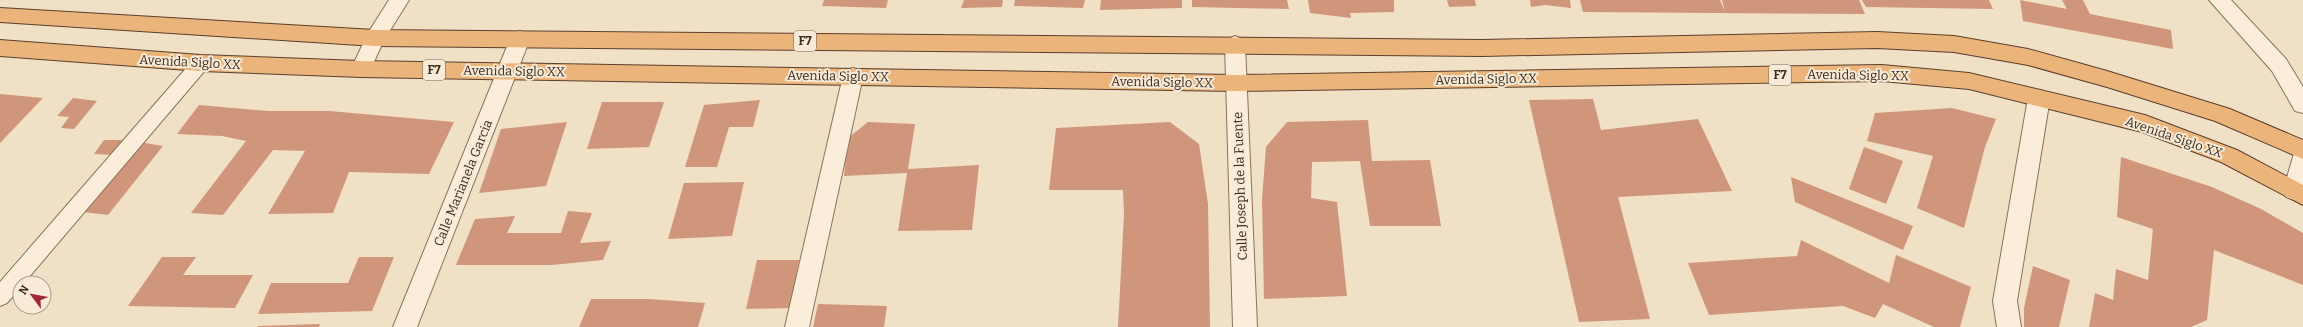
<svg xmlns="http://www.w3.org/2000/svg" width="2303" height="327" viewBox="0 0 2303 327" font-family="Bitter,serif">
<rect width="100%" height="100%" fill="#f0e0c6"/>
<!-- building -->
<path fill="#d0967b" d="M 824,0 L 888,0 L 886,8 L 822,6 Z
M 964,0 L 1003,0 L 1002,7 L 961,8 Z
M 1015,0 L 1085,0 L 1083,8 L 1014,6 Z
M 1101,0 L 1182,0 L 1182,8 L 1100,10 Z
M 1192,0 L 1287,0 L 1289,9 L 1192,7 Z
M 1308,0 L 1394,0 L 1394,12 L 1350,13 L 1351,18 L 1310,13 Z
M 1447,0 L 1475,0 L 1476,6 L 1449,7 Z
M 1530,0 L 1570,0 L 1571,8 L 1545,5 L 1531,7 Z
M 1580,0 L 1720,0 L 1725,11 L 1722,0 L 1859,0 L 1865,14 L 1583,12 Z
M 1862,0 L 1989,0 L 1993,9 L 1866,7 Z
M 2020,0 L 2067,9 L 2062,0 L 2083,0 L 2090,14 L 2171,30 L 2173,49 L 2023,21 Z
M 0,94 L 43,98 L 0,143 Z
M 73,98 L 97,101 L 74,129 L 61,128 L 69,117 L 57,116 Z
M 1593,99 L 1601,130 L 1698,119 L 1732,191 L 1618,197 L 1650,319 L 1579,322 L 1529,100 Z
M 760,100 L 753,127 L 729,127 L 717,167 L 685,167 L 704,105 Z
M 602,102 L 664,102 L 649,147 L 587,149 Z
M 199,105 L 268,111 L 329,111 L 454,122 L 429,174 L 349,172 L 333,213 L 268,214 L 305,151 L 273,150 L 223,215 L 191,213 L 246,141 L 222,136 L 177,134 Z
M 1952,108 L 1996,119 L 1985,147 L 1964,228 L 1917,208 L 1933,156 L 1867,141 L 1875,113 Z
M 1368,120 L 1372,161 L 1430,160 L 1441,226 L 1370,226 L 1360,161 L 1312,162 L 1311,198 L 1337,202 L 1347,296 L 1264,299 L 1262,199 L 1266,147 L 1287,122 Z
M 567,122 L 546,186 L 479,193 L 501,129 Z
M 868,122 L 915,124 L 908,169 L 979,165 L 972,230 L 898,231 L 907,173 L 844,176 L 848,138 Z
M 1170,122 L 1199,144 L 1208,204 L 1210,327 L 1118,327 L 1124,214 L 1123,190 L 1049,190 L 1056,128 Z
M 104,140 L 124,140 L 112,155 L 94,154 Z
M 139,142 L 163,146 L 108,215 L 83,212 Z
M 1864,147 L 1903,161 L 1886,204 L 1849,189 Z
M 2121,157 L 2212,187 L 2261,209 L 2303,233 L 2303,285 L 2214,250 L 2207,320 L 2191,327 L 2089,327 L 2095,293 L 2113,300 L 2116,269 L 2148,280 L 2153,229 L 2117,217 Z
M 1791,177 L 1913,226 L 1903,250 L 1795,202 Z
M 744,182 L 732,236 L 668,239 L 684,183 Z
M 568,211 L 592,213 L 580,243 L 611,241 L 603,260 L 552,265 L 456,265 L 475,219 L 515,216 L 507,233 L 561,233 Z
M 1801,240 L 1889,283 L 1896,255 L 1971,287 L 1960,327 L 1934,327 L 1883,304 L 1875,318 L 1843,306 L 1709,315 L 1688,263 L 1797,256 Z
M 162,257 L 196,257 L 183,275 L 253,275 L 235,308 L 128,306 Z
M 359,257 L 394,257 L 372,311 L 258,314 L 271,283 L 348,283 Z
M 757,260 L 799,260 L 790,308 L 746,309 Z
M 2033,266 L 2070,280 L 2059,327 L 2024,327 L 2024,308 Z
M 591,299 L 649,299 L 705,303 L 698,327 L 579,327 Z
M 818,304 L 887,306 L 884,327 L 813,327 Z
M 320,324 L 319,327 L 258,327 L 258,326 Z"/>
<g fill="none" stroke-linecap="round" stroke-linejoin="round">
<defs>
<path id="service" d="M 201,56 L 207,58 L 210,63 L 207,68 L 24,283 L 20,283 L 20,288 L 7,303 L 0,306 L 0,282 L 195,58 Z"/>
<path id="minor" d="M 2209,0 L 2231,0 L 2286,59 L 2303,87 L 2303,113 L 2295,111 L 2272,71 Z
M 520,31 L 527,34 L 530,39 L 417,327 L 393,327 L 510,39 L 513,34 Z
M 1235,36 L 1242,39 L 1245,44 L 1257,327 L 1233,327 L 1225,44 L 1228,39 Z
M 853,68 L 860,70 L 863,76 L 809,327 L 785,327 L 843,76 L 846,70 Z
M 2039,90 L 2046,92 L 2050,98 L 2017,301 L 2021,327 L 1997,327 L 1993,301 L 2028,98 L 2032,92 Z
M 2303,147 L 2303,195 L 2294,200 L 2286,197 L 2283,191 L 2295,150 Z"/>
<path id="tertiary" d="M 389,0 L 409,0 L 384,40 L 368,75 L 361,77 L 354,75 L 351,69 L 368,33 Z"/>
<path id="trunk" d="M 0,8 L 375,30 L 1482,40 L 1877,32 L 1954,36 L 2028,49 L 2107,71 L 2230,109 L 2303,140 L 2303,159 L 2215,121 L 2107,87 L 2028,65 L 1954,52 L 1877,48 L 1482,56 L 375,46 L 0,22 Z
M 0,40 L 201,55 L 361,61 L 1236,75 L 1882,65 L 1969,73 L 2145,115 L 2237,150 L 2303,185 L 2303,205 L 2221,162 L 2142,132 L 1969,89 L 1882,81 L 1236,91 L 361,77 L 201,71 L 0,56 Z"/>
</defs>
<!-- service casing -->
<use href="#service" stroke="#8d715b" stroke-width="2"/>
<!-- minor casing -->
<use href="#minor" stroke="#8d715b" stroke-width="2"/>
<!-- tertiary casing -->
<use href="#tertiary" stroke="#8d715b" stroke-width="2"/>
<!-- trunk casing -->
<use href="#trunk" stroke="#5b3f2f" stroke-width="2"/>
<!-- service -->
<use href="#service" fill="#faeedb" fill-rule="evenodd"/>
<!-- minor -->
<use href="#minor" fill="#faeedb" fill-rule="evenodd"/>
<!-- tertiary -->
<use href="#tertiary" fill="#faeedb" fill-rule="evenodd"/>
<!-- trunk -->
<use href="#trunk" fill="#ebb47a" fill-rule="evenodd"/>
</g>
<g text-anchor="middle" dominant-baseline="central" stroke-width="4" stroke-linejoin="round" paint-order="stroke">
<!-- shield labels -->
<g fill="#f7ebd7" stroke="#756556" stroke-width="1">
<rect x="794" y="31" width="22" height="20" rx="3"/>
<rect x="423" y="60" width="22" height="20" rx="3"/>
<rect x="1769" y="65" width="22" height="20" rx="3"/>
</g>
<g font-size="12" font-weight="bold" fill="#3d2b1f">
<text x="805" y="41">F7</text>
<text x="434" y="70">F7</text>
<text x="1780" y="75">F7</text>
</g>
<!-- street labels -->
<g font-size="13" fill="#3d2b1f" stroke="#f7ebd7">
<text transform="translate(190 62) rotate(3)">Avenida Siglo XX</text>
<text transform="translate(514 71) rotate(1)">Avenida Siglo XX</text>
<text transform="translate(1858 75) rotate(1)">Avenida Siglo XX</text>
<text transform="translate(838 76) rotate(1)">Avenida Siglo XX</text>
<text transform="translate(1486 79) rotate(-1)">Avenida Siglo XX</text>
<text transform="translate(1162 82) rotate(1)">Avenida Siglo XX</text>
<text transform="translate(2174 137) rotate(19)">Avenida Siglo XX</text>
<text transform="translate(463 183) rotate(-68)">Calle Marianela Garcia</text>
<text transform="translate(1240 186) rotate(-92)">Calle Joseph de la Fuente</text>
</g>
</g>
<!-- north arrow -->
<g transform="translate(32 295) rotate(302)"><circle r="19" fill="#f7ebd7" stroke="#ad9e8d"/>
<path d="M0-3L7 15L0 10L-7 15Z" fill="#9f2834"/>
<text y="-6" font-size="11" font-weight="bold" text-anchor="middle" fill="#3d2b1f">N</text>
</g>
</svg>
